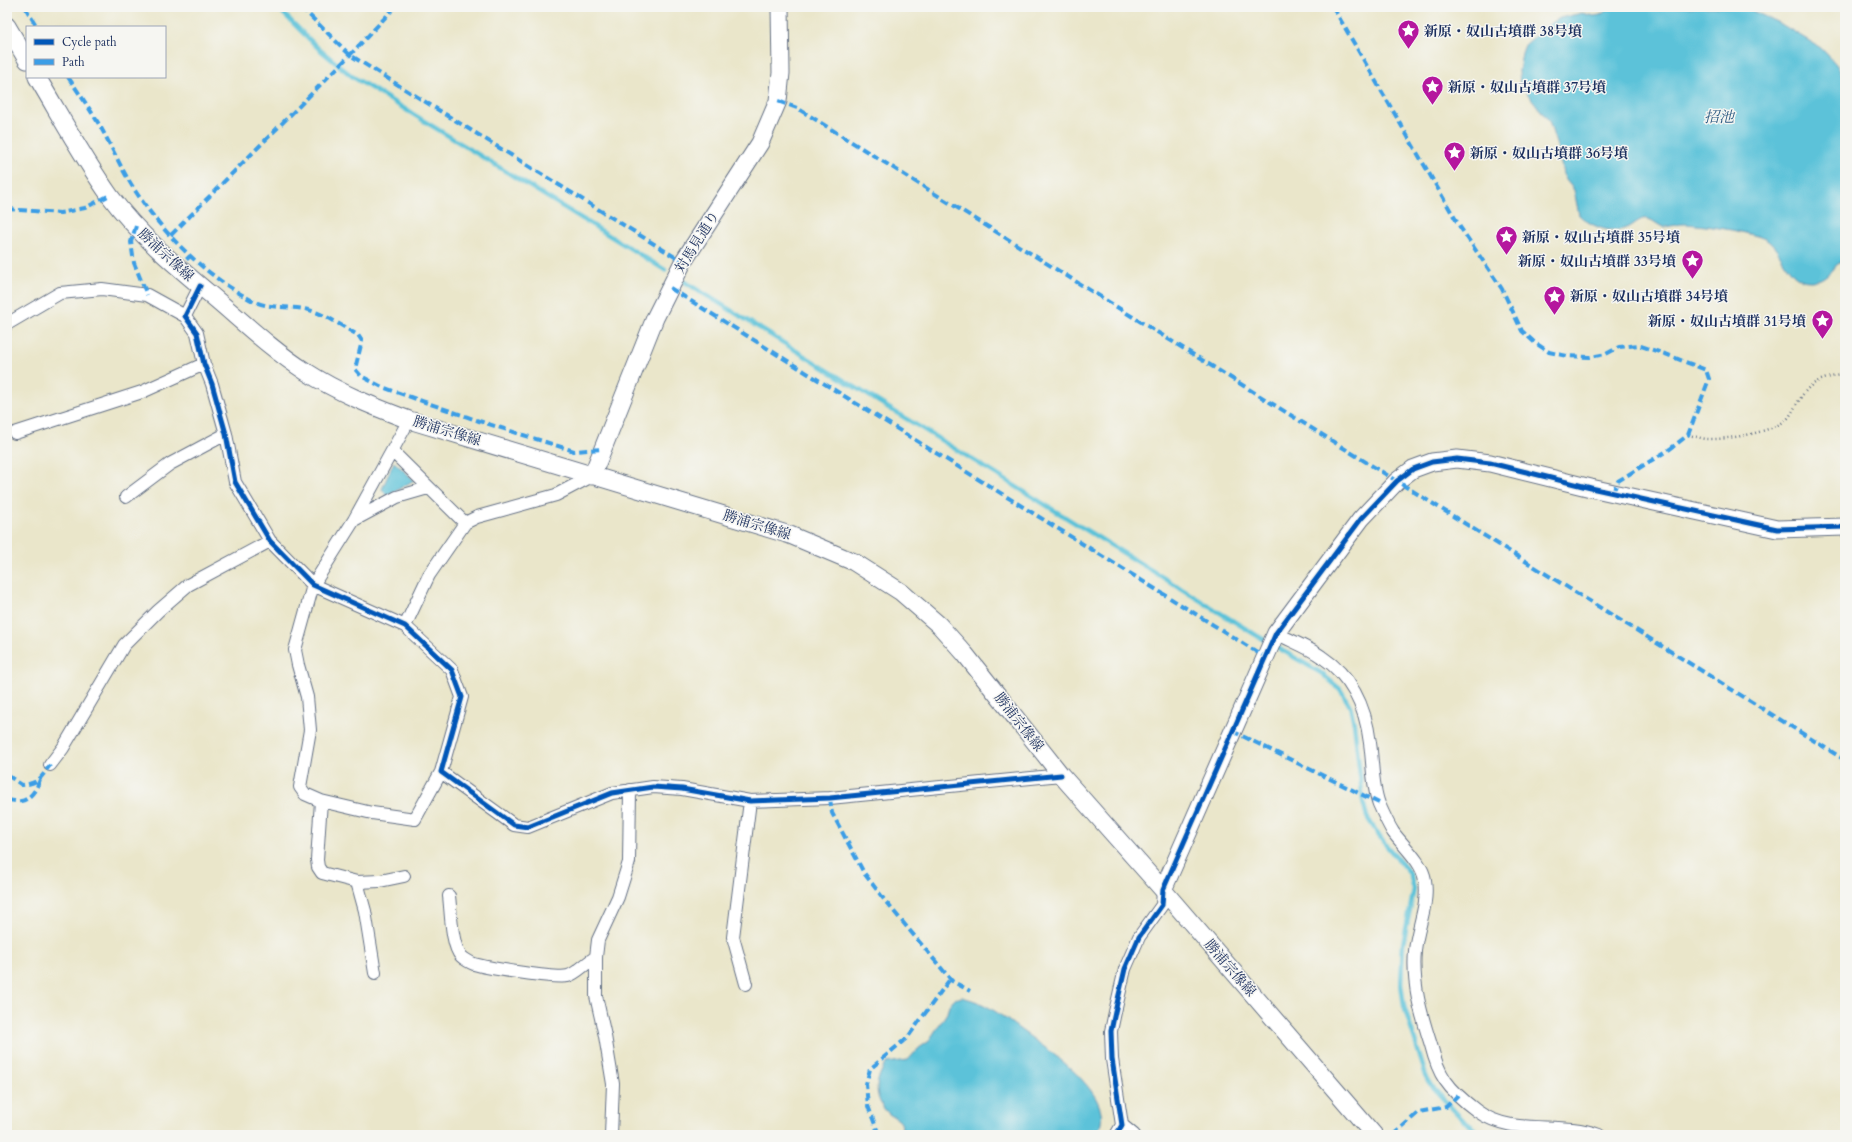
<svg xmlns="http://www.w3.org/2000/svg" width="1852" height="1142" viewBox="0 0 1852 1142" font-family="Cardo,'Noto Serif JP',serif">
<rect width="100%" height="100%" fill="#f6f6f2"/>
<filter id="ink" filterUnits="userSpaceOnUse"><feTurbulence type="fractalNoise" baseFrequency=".025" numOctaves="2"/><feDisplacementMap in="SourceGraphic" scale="8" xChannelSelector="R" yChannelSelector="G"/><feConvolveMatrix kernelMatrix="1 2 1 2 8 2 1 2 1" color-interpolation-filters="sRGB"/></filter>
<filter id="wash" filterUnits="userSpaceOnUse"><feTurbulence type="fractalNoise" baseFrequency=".012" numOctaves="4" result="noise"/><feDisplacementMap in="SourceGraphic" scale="16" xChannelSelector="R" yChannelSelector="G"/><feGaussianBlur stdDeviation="0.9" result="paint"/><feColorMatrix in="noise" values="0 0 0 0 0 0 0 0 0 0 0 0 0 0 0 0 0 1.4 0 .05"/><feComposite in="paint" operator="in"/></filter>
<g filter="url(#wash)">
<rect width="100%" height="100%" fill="#eae6ca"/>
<!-- water -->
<path fill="#5bc2d9" stroke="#3b789c" d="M 1612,7 L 1744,7 L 1781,24 L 1821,48 L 1836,64 L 1845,79 L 1845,260 C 1830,266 1829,281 1810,281 C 1786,281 1783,249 1765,239 C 1751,232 1699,224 1682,224 C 1676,224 1670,227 1664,227 C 1658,226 1654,220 1648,219 C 1641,217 1635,224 1629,227 C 1612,235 1592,227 1579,215 L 1574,190 L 1566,180 L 1563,174 L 1559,153 L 1549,121 L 1520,84 L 1519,71 L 1522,53 L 1525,45 L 1548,25 L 1560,18 L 1582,13 L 1594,16 L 1600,15 Z
M 394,462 L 414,480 L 387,496 L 382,489 Z
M 962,997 C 969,999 976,1001 982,1004 C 995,1010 1006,1019 1018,1028 C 1043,1046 1091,1078 1100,1108 C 1103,1117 1101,1127 1097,1135 L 900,1135 C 901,1131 903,1128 901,1123 C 898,1118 893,1117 889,1114 C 873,1099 874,1079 887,1063 L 908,1060 L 919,1048 L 928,1042 L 947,1013 L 949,1005 L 954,999 Z"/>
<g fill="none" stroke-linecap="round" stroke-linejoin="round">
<!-- stream -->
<path stroke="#5bc2d9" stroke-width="4.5" d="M 277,7 L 319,49 L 353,77 L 665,270
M 685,282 L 1256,635 L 1321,673 L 1340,689 L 1350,706 L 1354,723 L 1363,801 L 1367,817 L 1381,839 L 1410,874 L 1414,889 L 1403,944 L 1401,984 L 1404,1006 L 1426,1076 L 1434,1089 L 1464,1121 L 1484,1135"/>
</g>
</g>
<g filter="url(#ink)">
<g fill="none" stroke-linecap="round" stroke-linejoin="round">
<defs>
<path id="street" d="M 200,286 L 185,316 L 197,333 L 204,364 L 212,384 L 226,434 L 235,482 L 270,541 L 313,585 L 405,626 L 452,670 L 462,697 L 441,772 L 514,825 L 528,827 L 612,793 L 653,787 L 682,789 L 750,801 L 830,798 L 1061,775
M 7,324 L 60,293 L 102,289 L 147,295 L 185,316
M 15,433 L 142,392 L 204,364
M 392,451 L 465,523
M 126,497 L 170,464 L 226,434
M 354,520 L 397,497 L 428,488
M 405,626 L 429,575 L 465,523 L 477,517 L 556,495 L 592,476
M 1276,633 C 1291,641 1308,647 1322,657 C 1352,677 1366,709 1370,743 C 1373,763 1372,786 1379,804 C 1383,813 1388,824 1393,832 C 1404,847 1422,862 1425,880 C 1429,905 1417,927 1415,951 C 1412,984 1421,1014 1431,1045 C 1434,1057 1438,1070 1445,1080 C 1453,1092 1465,1102 1477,1111 C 1513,1137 1558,1120 1599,1135
M 50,765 L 63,748 L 124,645 L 158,611 L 188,585 L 270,541
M 321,801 L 372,813 L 415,819 L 441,772
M 357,882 L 380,881 L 404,876
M 449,896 C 451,911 451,945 461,956 C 464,959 471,963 474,964 C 487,968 557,979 568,976 C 576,974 587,962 596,957
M 375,973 L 365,911 L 357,882 L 322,873 L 318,867 L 317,860 L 321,801 L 305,794 L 300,787 L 310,730 L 307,697 L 298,665 L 295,650 L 313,585 L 354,520 L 409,420
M 746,984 L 733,937 L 750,801
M 1122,1125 L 1134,1135
M 611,1135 L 613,1084 L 605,1036 L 596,996 L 596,957 L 598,940 L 618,897 L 629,862 L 630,790
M 1116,1135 L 1122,1125 L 1112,1059 L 1111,1031 L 1115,1012 L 1125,969 L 1139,937 L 1162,905 L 1163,890"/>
<path id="secondary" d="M 7,26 L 27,60
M 37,77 C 61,117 83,158 110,196 C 138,234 175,265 211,295 C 242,321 272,350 305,371 C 339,393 372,406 409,420 L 790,535 L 854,562 L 901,592 L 939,625 L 965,654 L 1061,775 L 1163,890 L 1374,1135
M 592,476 L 655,318 L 683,262 L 760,143 L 778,101 L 781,73 L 780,7
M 1163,890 L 1276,633 L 1361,519 L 1397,481 L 1413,469 L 1432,462 L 1457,459 L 1490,463 L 1591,488 L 1777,529 L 1845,527"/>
</defs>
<!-- street casing -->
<use href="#street" stroke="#636f84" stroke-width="14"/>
<!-- secondary casing -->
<use href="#secondary" stroke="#636f84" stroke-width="19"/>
<!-- path -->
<path stroke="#636f84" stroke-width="2.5" stroke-dasharray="1 3" stroke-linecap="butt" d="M 1688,435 C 1694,436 1700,438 1706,439 C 1726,440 1770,433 1786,420 C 1791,416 1794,408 1798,402 C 1811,380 1821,379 1845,374"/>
<!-- street -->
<use href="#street" stroke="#fff" stroke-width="12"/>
<!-- secondary -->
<use href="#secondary" stroke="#fff" stroke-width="17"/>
<!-- quiet -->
<path stroke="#3b9de6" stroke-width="4" stroke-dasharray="8 4" stroke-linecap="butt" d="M 25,7 L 37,27
M 301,7 L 350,55 L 683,262
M 1333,7 L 1460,227 L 1502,289 L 1522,331 L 1534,342 L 1549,352 L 1567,356 L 1590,357 L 1606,354 L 1619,347 L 1638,345 L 1665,354 L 1706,370 L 1709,379 L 1688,435 L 1670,449 L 1618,481 L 1613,492
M 68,77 C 79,93 90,109 100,126 C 112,147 122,171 136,192 C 165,236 206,276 253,301 C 270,309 286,306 304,309 C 323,312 341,326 358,335 L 362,341 L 355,369 L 361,376 L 382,387 L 479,421 L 574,451 L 602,449
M 778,101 L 797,108 L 1845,760
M 7,209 L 60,213 L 85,208 L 110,195
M 136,226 L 131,242 L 134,263 L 147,295
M 171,235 L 350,55 L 395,7
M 178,268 L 190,256
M 670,288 L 1265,657
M 1232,731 L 1379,803
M 7,775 L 22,785 C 39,783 40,779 50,765
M 830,798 L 832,813 L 864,873 L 886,902 L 952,981 L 970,991
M 7,800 C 11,800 17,802 21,801 C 30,800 38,787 40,779
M 879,1135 L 868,1106 L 866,1084 L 870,1069 L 908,1037 L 950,979
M 1393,1135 L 1419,1112 L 1446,1107 L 1458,1095"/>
<defs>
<path id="cycleway" d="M 200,286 L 185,316 L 197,333 L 204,364 L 212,384 L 226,434 L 235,482 L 270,541 L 313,585 L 405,626 L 452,670 L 462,697 L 441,772 L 514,825 L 528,827 L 612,793 L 653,787 L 682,789 L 750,801 L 830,798 L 1061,775
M 1116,1135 L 1122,1125 L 1112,1059 L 1111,1031 L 1115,1012 L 1125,969 L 1139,937 L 1162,905 L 1163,890 L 1276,633 L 1361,519 L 1397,481 L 1413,469 L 1432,462 L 1457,459 L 1490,463 L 1591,488 L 1777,529 L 1845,527"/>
</defs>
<!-- cycleway casing -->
<use href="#cycleway" stroke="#f6f6f2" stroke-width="8"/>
<!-- cycleway -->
<use href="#cycleway" stroke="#0057b8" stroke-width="5"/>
</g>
</g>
<!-- icons -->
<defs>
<symbol id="sight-pin" viewBox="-11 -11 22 30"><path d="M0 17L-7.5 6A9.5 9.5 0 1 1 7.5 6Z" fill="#b5179e" stroke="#f6f6f2"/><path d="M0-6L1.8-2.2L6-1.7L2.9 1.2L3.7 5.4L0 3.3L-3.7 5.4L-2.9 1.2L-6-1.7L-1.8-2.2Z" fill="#fff"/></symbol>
</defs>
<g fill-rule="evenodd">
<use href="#sight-pin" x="1396" y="18" width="25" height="34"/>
<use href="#sight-pin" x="1420" y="74" width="25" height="34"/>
<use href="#sight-pin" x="1442" y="140" width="25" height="34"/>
<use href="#sight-pin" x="1494" y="224" width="25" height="34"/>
<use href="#sight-pin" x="1680" y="248" width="25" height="34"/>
<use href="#sight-pin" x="1542" y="284" width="25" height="34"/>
<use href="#sight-pin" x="1810" y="308" width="25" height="34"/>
</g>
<g text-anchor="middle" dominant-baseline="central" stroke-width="3" stroke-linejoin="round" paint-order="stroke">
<!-- poi labels -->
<g font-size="14" font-weight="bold" fill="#1b2f5e" stroke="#f6f6f2" text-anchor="start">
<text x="1424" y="31">新原・奴山古墳群 38号墳</text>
<text x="1448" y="87">新原・奴山古墳群 37号墳</text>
<text x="1470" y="153">新原・奴山古墳群 36号墳</text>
<text x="1522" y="237">新原・奴山古墳群 35号墳</text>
<text x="1676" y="261" text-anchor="end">新原・奴山古墳群 33号墳</text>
<text x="1570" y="296">新原・奴山古墳群 34号墳</text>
<text x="1806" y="321" text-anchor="end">新原・奴山古墳群 31号墳</text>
</g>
<!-- street labels -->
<g font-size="14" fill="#1b2f5e" stroke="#f6f6f2">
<text transform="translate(697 242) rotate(-58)">対馬見通り</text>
<text transform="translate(166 255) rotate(43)">勝浦宗像線</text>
<text transform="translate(447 431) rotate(17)">勝浦宗像線</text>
<text transform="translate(757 525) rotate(17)">勝浦宗像線</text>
<text transform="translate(1019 722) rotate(52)">勝浦宗像線</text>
<text transform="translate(1230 968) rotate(49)">勝浦宗像線</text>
</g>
<!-- water labels -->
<g font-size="15" font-style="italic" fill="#2e5b83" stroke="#f6f6f2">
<text x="1719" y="117">招池</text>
</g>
</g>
<!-- margin -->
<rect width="1852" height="1142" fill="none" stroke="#f6f6f2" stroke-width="24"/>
<!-- legend -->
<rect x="26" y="26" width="140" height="52" fill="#f6f6f2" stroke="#9ea6b7"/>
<rect x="34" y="39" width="20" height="6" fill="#0057b8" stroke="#9ea6b7"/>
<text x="62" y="46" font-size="12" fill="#1b2f5e">Cycle path</text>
<rect x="34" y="59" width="20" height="6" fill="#3b9de6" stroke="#9ea6b7"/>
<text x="62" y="66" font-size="12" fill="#1b2f5e">Path</text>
</svg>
